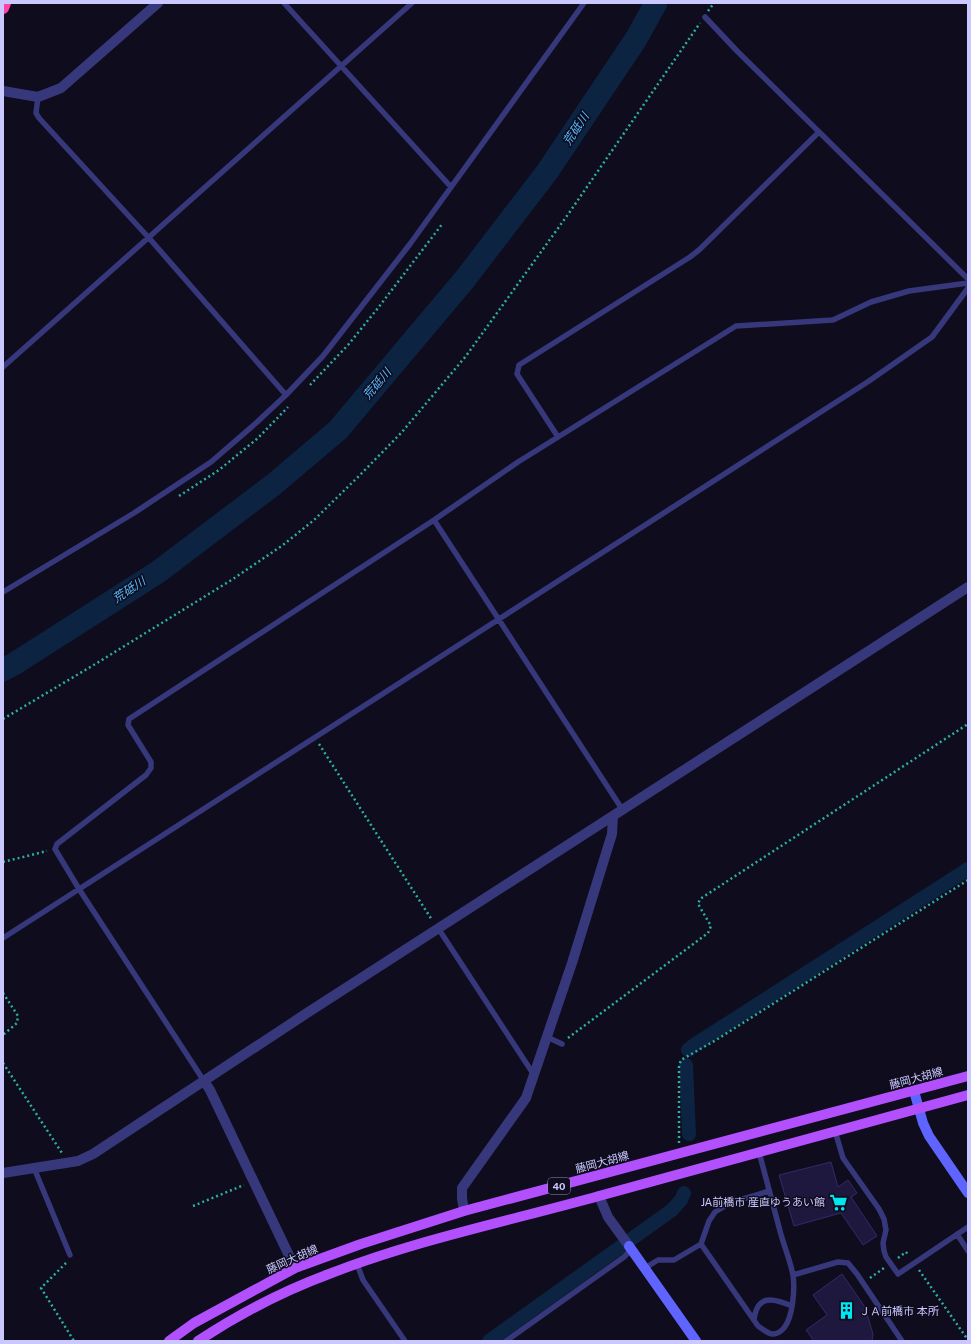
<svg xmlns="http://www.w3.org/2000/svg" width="971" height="1344" viewBox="0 0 971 1344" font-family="'Public Sans','Noto Sans JP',sans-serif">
<rect width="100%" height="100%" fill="#0e0c1d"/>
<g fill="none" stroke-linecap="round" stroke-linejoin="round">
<!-- canal -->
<path stroke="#0c2341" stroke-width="14" d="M 688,1050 L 694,1045 L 968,869
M 686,1065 L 689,1134
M 489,1341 L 672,1210 L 681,1200 L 684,1193"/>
<!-- river -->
<path stroke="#0c2341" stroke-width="23" d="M 3,670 L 14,664 L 158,572 L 273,485 L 338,430 L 465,279 L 547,172 L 636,39 L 656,3"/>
</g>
<!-- building -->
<path fill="#1e183e" stroke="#332a6a" d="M 831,1162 L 838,1187 L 848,1180 L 857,1193 L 851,1197 L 877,1236 L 863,1245 L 841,1213 L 794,1226 L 779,1175 Z
M 842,1274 L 865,1307 L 873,1334 L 872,1341 L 814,1341 L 806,1330 L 827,1315 L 813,1295 Z"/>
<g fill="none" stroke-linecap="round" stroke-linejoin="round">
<!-- path -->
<path stroke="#2dae9f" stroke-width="2.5" stroke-dasharray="2 3" stroke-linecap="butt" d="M 708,11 L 714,3
M 310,385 L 348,345 L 378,308 L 443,223
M 179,496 L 219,470 L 258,438 L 288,407
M 3,719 L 97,663 L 233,579 L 283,545 L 314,520 L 360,475 L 402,432 L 466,356 L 569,213 L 700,23
M 319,744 L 432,920
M 3,862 L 47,851
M 3,993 L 18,1016 L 17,1023 L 3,1035
M 568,1038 L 708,933 L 711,926 L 698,904 L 700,899 L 968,724
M 3,1063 L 62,1153
M 679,1143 L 679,1066 L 681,1060 L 716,1040 L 968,880
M 193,1206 L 244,1185
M 898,1258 L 906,1252 L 909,1256
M 66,1263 L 41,1288 L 74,1341
M 919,1270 L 968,1340
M 870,1278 L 884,1268"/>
<!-- lane -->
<path stroke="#37387c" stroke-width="5.5" d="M 284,3 L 451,187
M 705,17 L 737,51 L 968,279
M 38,97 L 36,113 L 39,118 L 149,238 L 286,395
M 3,367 L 412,3
M 558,437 L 517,374 L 519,365 L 690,257 L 699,250 L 819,132
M 434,520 L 622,809
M 3,592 L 134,513 L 211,462 L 256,423 L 286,395 L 323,356 L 410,244 L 584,3
M 438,928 L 534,1075
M 3,938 L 869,381 L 932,337 L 968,288
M 547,1037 L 562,1044
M 204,1081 L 79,889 L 55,849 L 57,844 L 146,775 L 151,768 L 151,762 L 128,725 L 129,719 L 434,520 L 518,462 L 736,326 L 833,320 L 871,302 L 909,291 L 968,283
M 835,1131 L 843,1158 L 879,1209 L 884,1219 L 886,1230 L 883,1243 L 884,1251 L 886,1257 L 898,1274 L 968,1227
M 34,1168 L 70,1255
M 957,1234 L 968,1251
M 701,1244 L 758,1326 C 768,1333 774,1339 784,1328 C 793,1317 795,1289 793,1275 C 790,1260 784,1246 780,1231 C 773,1205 766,1178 759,1152
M 357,1264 L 363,1280 L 405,1341
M 645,1268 L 658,1260 L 674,1260 L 701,1244 L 709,1221 L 715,1212 L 730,1203 L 769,1191
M 793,1275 L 838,1262 L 848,1263 L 857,1274 L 902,1341
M 754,1320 C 757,1294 773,1298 792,1306
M 506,1341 L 624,1257 L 632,1249"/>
<!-- street -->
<path stroke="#37387c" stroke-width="10" d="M 3,91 L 38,97 L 61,88 L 158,3
M 204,1081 L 210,1090 L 295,1268
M 3,1173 L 78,1161 L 93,1154 L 307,1013 L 968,587
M 599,1196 L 608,1217 L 629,1246
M 464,1211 L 462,1198 L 462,1188 L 526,1098 L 572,963 L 612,834 L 613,816"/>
<!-- secondary -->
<path stroke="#6064fe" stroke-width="10" d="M 914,1091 L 923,1123 L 929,1136 L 968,1193
M 629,1246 L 696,1341"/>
<!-- primary -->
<path stroke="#b350fe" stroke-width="10" d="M 169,1341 L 194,1323 L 295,1268 L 361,1244 L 464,1211 L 968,1076
M 198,1341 C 239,1314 283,1291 329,1274 C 416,1240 509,1221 599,1196 C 722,1163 845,1128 968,1095"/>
<!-- highway -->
<path stroke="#fe44a7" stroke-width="12" d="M 3,8 L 5,3"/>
</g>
<!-- icons -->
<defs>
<symbol id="supermarket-bare" viewBox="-9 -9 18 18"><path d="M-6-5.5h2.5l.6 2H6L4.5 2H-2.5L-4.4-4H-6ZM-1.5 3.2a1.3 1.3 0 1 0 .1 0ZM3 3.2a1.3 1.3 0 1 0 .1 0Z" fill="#01e7f2" stroke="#0e0c1d" stroke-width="2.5" paint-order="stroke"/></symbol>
<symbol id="building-bare" viewBox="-9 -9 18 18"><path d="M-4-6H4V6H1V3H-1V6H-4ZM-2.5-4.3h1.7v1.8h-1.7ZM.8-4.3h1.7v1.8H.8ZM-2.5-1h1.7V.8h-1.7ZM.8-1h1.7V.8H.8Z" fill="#01e7f2" stroke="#0e0c1d" stroke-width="2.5" paint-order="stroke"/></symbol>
</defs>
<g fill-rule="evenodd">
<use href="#supermarket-bare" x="826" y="1190" width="25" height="25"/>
<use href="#building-bare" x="834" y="1298" width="25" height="25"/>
</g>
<g text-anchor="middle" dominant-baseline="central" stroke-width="3" stroke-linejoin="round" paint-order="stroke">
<!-- shield labels -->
<rect fill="#0e0c1d" stroke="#9290bb" stroke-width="1" x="548" y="1178" width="22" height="16" rx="3"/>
<g font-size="10" font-weight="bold" fill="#cbc8ff">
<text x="559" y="1186">40</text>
</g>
<!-- street labels -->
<g font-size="11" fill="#cbc8ff" stroke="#0e0c1d">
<text transform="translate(916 1078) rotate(-15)">藤岡大胡線</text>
<text transform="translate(602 1162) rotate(-15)">藤岡大胡線</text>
<text transform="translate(292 1259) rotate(-24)">藤岡大胡線</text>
</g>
<!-- poi labels -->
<g font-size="11" fill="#cbc8ff" stroke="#0e0c1d" text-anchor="end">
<text x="825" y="1202">JA前橋市 産直ゆうあい館</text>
<text x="859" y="1311" text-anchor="start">ＪＡ前橋市 本所</text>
</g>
<!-- water labels -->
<g font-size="12" font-style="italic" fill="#57bafe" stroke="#0e0c1d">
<text transform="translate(576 129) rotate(-56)">荒砥川</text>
<text transform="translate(377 384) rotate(-50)">荒砥川</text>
<text transform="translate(129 590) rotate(-33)">荒砥川</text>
</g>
</g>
<!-- border -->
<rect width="971" height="1344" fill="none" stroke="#cbc8ff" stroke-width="8"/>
</svg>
